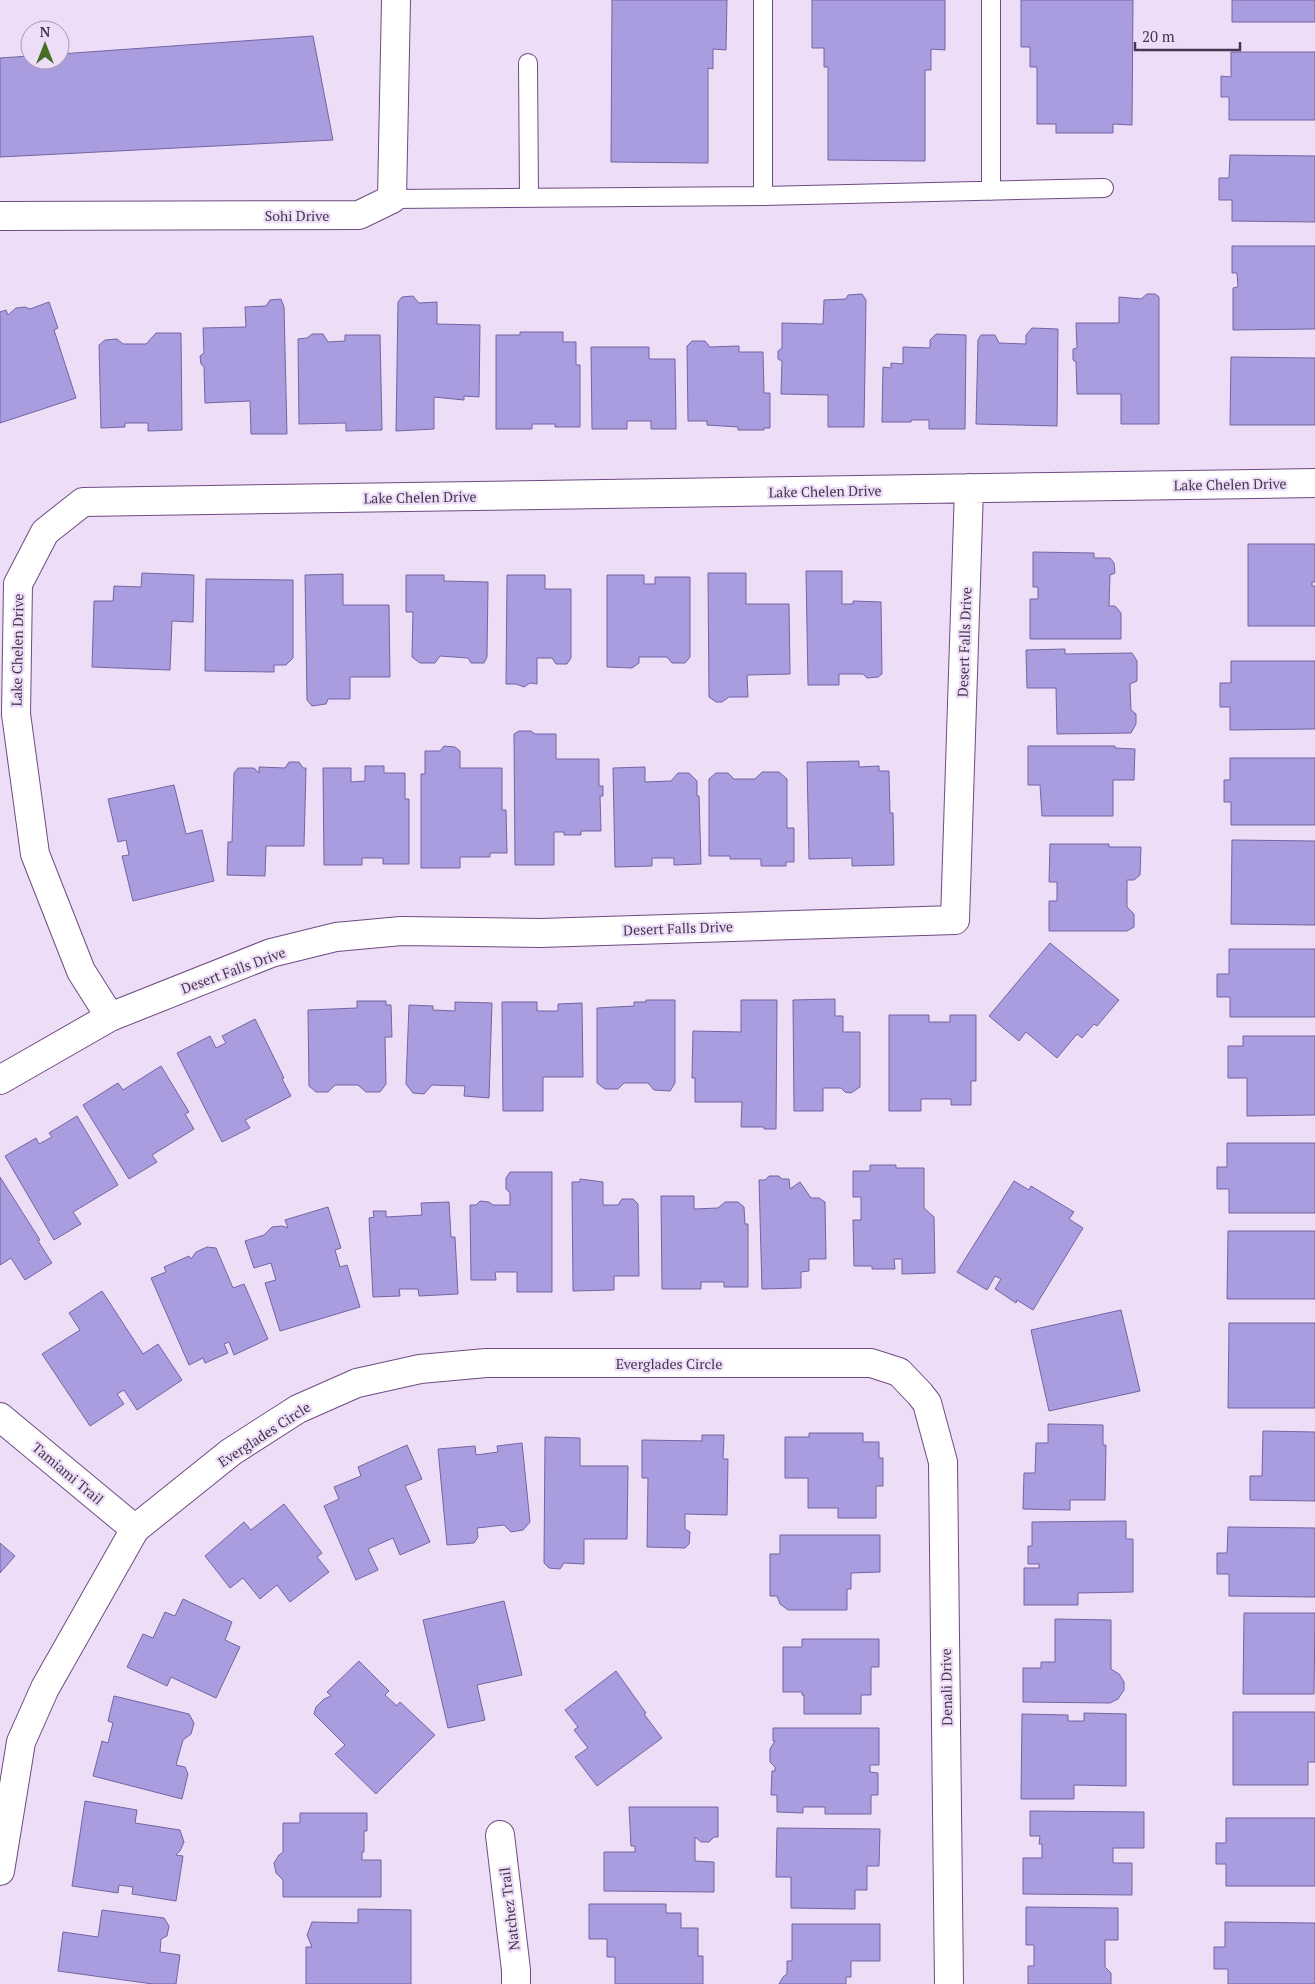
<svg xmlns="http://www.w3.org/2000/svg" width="1315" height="1984" viewBox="0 0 1315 1984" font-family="'PT Serif',serif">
<rect width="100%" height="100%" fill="#edddf6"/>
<!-- building -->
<path fill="#aa9ddf" stroke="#7265a3" d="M 612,0 L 727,0 L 726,50 L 713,49 L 713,69 L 708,68 L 708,163 L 611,162 Z
M 812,0 L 945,0 L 945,50 L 931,49 L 931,70 L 925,70 L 925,161 L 828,160 L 828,67 L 824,67 L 824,48 L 812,48 Z
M 1021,0 L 1133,0 L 1132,125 L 1113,124 L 1113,133 L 1056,133 L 1056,124 L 1037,124 L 1037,67 L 1030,67 L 1030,47 L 1021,47 Z
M 1232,0 L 1315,0 L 1315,22 L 1232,22 Z
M 313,36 L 333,140 L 0,157 L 0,58 L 30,56 L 30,60 L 60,60 L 60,54 Z
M 1231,52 L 1315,52 L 1315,120 L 1229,120 L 1229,97 L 1221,97 L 1221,76 L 1231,77 Z
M 1230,155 L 1315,156 L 1315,222 L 1232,221 L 1232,200 L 1219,200 L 1219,178 L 1229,178 Z
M 1232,246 L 1315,246 L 1315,329 L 1233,330 L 1233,288 L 1238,287 L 1237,273 L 1232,273 Z
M 862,294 L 866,300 L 864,427 L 828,427 L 828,395 L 781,394 L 782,361 L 778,359 L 778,351 L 782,348 L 782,323 L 823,324 L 824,300 L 846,299 L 848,295 Z
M 1147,294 L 1155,294 L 1159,297 L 1159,424 L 1121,424 L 1121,394 L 1077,394 L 1076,362 L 1073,360 L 1073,349 L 1077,348 L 1076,323 L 1119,323 L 1119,297 L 1141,299 Z
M 413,296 L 419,303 L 437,302 L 437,324 L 480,325 L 479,397 L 464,396 L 464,400 L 434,397 L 434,429 L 396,431 L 398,302 L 402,297 Z
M 281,299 L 284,307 L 287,434 L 251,434 L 250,401 L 205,403 L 204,367 L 201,364 L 200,356 L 204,353 L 203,328 L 246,327 L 245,307 L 266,306 L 270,300 Z
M 49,302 L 58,328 L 54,330 L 76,398 L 0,423 L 0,312 L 6,310 L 8,315 L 16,308 L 25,307 L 30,309 Z
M 1032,328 L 1058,329 L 1057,426 L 976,424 L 978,340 L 981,335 L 995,335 L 999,343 L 1026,344 L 1026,335 Z
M 520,332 L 563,332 L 563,342 L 576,342 L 576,365 L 580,365 L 580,427 L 555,427 L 555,424 L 532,424 L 532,429 L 496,429 L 496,335 L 520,335 Z
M 156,333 L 181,333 L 182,430 L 148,431 L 148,423 L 125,423 L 125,427 L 101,428 L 99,345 L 105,340 L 117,339 L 123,344 L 146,344 Z
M 312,334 L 323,334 L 328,342 L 345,341 L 345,335 L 380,335 L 382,430 L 346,431 L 346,423 L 299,424 L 298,339 L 307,338 Z
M 936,334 L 966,335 L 965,429 L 929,429 L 929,420 L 911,420 L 911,422 L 882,422 L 883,367 L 891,368 L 891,363 L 903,364 L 903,347 L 930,348 L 930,340 Z
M 692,341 L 705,341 L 710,347 L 739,346 L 739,352 L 763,352 L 764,393 L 770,393 L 770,428 L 764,428 L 764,430 L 738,430 L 738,427 L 707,425 L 707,421 L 688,421 L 687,346 Z
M 591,347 L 649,347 L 649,359 L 675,359 L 676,429 L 651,429 L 651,421 L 627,421 L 627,429 L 592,429 Z
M 1231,357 L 1315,358 L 1315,425 L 1230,425 Z
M 1248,544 L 1315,544 L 1315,582 L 1312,582 L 1312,586 L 1315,586 L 1315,626 L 1248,626 Z
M 1033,552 L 1094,553 L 1094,558 L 1110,558 L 1114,563 L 1115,573 L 1110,575 L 1109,606 L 1115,606 L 1121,613 L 1121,639 L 1030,639 L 1030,599 L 1038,599 L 1038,587 L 1033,587 Z
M 806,571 L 842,571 L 842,604 L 853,604 L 853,601 L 881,602 L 882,674 L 878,677 L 867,678 L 863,674 L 839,674 L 839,685 L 808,685 Z
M 142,573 L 194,575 L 193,622 L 172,621 L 170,670 L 92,667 L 94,601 L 113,601 L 114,586 L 141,587 Z
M 708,573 L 746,573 L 746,604 L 789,604 L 790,674 L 747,675 L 748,697 L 729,697 L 722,702 L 716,702 L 709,697 Z
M 343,574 L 343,605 L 389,605 L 390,677 L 350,677 L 350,699 L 328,699 L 326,704 L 312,706 L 307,700 L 305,575 Z
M 406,575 L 444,575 L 444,581 L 488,582 L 487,657 L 484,663 L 471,663 L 468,658 L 440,656 L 435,663 L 420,663 L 412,657 L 413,612 L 406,612 Z
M 507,575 L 545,575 L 545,589 L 571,589 L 571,658 L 567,664 L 556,664 L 552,658 L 537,658 L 537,684 L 530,683 L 524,687 L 516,684 L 506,684 Z
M 607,575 L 644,575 L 644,584 L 655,584 L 655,577 L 690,577 L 690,657 L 685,663 L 672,663 L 667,657 L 639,657 L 639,663 L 632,668 L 607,667 Z
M 206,579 L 293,580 L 293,658 L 286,665 L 274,665 L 274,672 L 205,671 Z
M 1065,649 L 1065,654 L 1132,653 L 1137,661 L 1137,681 L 1130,684 L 1131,710 L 1136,714 L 1136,724 L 1131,733 L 1057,734 L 1056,688 L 1027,688 L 1026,650 Z
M 1231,661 L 1315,661 L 1315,729 L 1230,730 L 1230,707 L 1220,707 L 1220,683 L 1231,683 Z
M 519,731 L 531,731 L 535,734 L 556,734 L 556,759 L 599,759 L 599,786 L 603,786 L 603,796 L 600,796 L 601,831 L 581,831 L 581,835 L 564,835 L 564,832 L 554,832 L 554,865 L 515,865 L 514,734 Z
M 444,746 L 455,747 L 460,751 L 460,768 L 502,768 L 502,810 L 506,810 L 507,853 L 490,853 L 490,857 L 460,857 L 460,868 L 421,868 L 421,774 L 425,774 L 425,751 L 440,751 Z
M 1028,746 L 1115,746 L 1115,748 L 1135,749 L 1134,780 L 1113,780 L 1113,816 L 1042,816 L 1040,785 L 1028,785 Z
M 1230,758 L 1315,758 L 1315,825 L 1231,825 L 1231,802 L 1224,802 L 1224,780 L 1230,780 Z
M 859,761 L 859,767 L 879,766 L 879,771 L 889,771 L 890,813 L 893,813 L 894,865 L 852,866 L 852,858 L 809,859 L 807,762 Z
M 289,762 L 299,762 L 303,768 L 306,768 L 304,846 L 266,846 L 265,876 L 227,875 L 228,842 L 232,842 L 234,773 L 238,768 L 254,768 L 259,773 L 259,767 L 285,768 Z
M 365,766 L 384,766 L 384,773 L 405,773 L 405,799 L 409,799 L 409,864 L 383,864 L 383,858 L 362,858 L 362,865 L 324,865 L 323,768 L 351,768 L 351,782 L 365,781 Z
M 645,767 L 645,782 L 671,781 L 678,773 L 689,773 L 697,781 L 697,796 L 699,796 L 701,864 L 674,865 L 674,858 L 652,858 L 652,866 L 615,867 L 613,768 Z
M 762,772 L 779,772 L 787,779 L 787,828 L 794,828 L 794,862 L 786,862 L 786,866 L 761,866 L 761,859 L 730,859 L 730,856 L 709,856 L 709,779 L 716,773 L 728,773 L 734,779 L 755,779 Z
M 174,785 L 186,834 L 202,830 L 214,881 L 133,901 L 122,856 L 129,855 L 126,840 L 118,842 L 108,799 Z
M 1232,840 L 1315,841 L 1315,925 L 1231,924 Z
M 1050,844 L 1109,844 L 1109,847 L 1141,847 L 1140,875 L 1134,880 L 1127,880 L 1127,907 L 1134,914 L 1134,927 L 1127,931 L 1049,931 L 1049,901 L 1057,901 L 1057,882 L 1049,882 Z
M 1050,943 L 1119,1000 L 1097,1026 L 1094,1024 L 1082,1038 L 1077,1034 L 1057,1058 L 1026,1032 L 1019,1041 L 989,1016 Z
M 1229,949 L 1315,949 L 1315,1017 L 1230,1017 L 1230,997 L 1217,997 L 1217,974 L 1229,974 Z
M 835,999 L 835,1016 L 843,1016 L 843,1032 L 860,1032 L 860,1087 L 851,1093 L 845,1092 L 841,1088 L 823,1088 L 823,1111 L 794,1111 L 793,1000 Z
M 646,1000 L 675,1000 L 675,1083 L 670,1091 L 654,1090 L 648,1083 L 624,1083 L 618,1089 L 605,1089 L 597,1083 L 597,1008 L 634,1006 L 634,1002 L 646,1002 Z
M 741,1000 L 777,1000 L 776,1129 L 764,1129 L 764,1127 L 741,1127 L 742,1102 L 695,1102 L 695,1078 L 692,1078 L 693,1031 L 741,1032 Z
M 357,1001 L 386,1001 L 386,1005 L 391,1005 L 392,1037 L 385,1037 L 386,1084 L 380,1092 L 366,1092 L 358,1085 L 335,1085 L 328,1092 L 316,1092 L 309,1086 L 308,1010 L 357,1008 Z
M 455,1002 L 492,1003 L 489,1098 L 464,1096 L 465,1086 L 432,1085 L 424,1094 L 413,1093 L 406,1084 L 409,1005 L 433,1006 L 433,1010 L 455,1011 Z
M 502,1002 L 537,1002 L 537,1011 L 558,1011 L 558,1004 L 582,1003 L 583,1077 L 543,1077 L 543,1111 L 503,1111 Z
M 889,1015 L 929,1015 L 929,1022 L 950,1022 L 950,1015 L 976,1015 L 976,1081 L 971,1081 L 971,1105 L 951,1105 L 951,1099 L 921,1099 L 921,1111 L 889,1111 Z
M 255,1019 L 284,1078 L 282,1079 L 291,1096 L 245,1120 L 250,1128 L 222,1142 L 177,1053 L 210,1036 L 216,1048 L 226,1043 L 222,1036 Z
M 1243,1036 L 1315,1036 L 1315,1115 L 1247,1116 L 1247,1078 L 1228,1078 L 1228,1046 L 1243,1046 Z
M 161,1066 L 189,1112 L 185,1114 L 194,1129 L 152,1155 L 157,1162 L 129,1179 L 83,1105 L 118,1083 L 123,1090 Z
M 77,1116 L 118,1185 L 73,1212 L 81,1224 L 54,1240 L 5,1156 L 36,1138 L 39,1144 L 52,1137 L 49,1133 Z
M 1227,1143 L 1315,1143 L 1315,1213 L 1229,1213 L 1229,1189 L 1217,1189 L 1217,1167 L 1227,1167 Z
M 870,1165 L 896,1165 L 896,1168 L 924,1168 L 924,1208 L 934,1217 L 935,1273 L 902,1274 L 902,1259 L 894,1259 L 895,1269 L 872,1269 L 872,1266 L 854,1266 L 853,1220 L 861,1220 L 861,1197 L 853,1197 L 853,1171 L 870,1171 Z
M 510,1172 L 552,1172 L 552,1292 L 517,1292 L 517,1272 L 495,1272 L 496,1280 L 471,1280 L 470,1205 L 476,1205 L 480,1201 L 489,1202 L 493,1205 L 510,1205 L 510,1193 L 506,1189 L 506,1178 Z
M 769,1176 L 779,1176 L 782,1179 L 789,1179 L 790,1189 L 800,1182 L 811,1198 L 819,1198 L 825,1202 L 826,1259 L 809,1259 L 809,1271 L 801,1272 L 801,1288 L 762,1289 L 759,1180 L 765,1180 Z
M 0,1177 L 40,1240 L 38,1241 L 52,1263 L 25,1280 L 11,1258 L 0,1265 Z
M 580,1179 L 603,1182 L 603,1205 L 618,1205 L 622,1199 L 633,1199 L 638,1204 L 639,1276 L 614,1276 L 614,1290 L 573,1291 L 572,1182 L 580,1182 Z
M 1014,1181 L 1029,1190 L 1031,1186 L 1074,1212 L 1069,1219 L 1083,1228 L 1033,1310 L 1017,1300 L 1016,1303 L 995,1289 L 1001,1279 L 995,1276 L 987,1290 L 957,1272 Z
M 661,1196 L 694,1196 L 694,1209 L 718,1208 L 725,1202 L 738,1202 L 744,1207 L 745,1224 L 748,1224 L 748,1287 L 724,1287 L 724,1282 L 701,1282 L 701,1289 L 662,1289 Z
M 449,1202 L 451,1237 L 455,1237 L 458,1294 L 419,1296 L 418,1289 L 399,1289 L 400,1296 L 373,1297 L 369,1218 L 374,1217 L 373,1211 L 386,1211 L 386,1217 L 422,1215 L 421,1203 Z
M 328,1207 L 341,1248 L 335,1250 L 340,1267 L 347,1265 L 360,1307 L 280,1331 L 265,1283 L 276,1280 L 271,1263 L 254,1268 L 245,1241 L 264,1235 L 272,1227 L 282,1226 L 288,1228 L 285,1220 Z
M 1228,1231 L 1315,1231 L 1315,1299 L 1227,1299 Z
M 207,1247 L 216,1248 L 233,1288 L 244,1284 L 268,1339 L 234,1355 L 229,1342 L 224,1344 L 228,1353 L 205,1363 L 203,1358 L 189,1365 L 151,1278 L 166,1272 L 164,1267 L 189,1256 L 191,1259 L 196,1252 Z
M 102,1291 L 143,1354 L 158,1344 L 182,1380 L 137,1410 L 124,1390 L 117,1394 L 124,1404 L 90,1426 L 42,1354 L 80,1330 L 69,1313 Z
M 1121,1310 L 1140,1391 L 1049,1411 L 1031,1330 Z
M 1229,1323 L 1315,1323 L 1315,1408 L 1228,1408 Z
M 1048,1424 L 1103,1425 L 1103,1445 L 1106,1445 L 1105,1500 L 1070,1500 L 1070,1510 L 1023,1509 L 1024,1473 L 1035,1473 L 1036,1443 L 1048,1443 Z
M 1263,1431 L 1315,1432 L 1315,1501 L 1250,1500 L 1250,1476 L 1262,1476 Z
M 809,1433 L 863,1433 L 863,1442 L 879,1442 L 879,1458 L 883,1458 L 883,1486 L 876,1486 L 876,1518 L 838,1518 L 838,1508 L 808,1508 L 808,1478 L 785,1478 L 785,1437 L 809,1437 Z
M 702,1435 L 724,1435 L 723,1459 L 728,1459 L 727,1515 L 685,1514 L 685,1529 L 690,1532 L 689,1544 L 685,1548 L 647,1547 L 648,1478 L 642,1478 L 642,1440 L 702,1441 Z
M 545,1437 L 580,1438 L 580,1466 L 628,1466 L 627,1539 L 584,1539 L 584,1564 L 564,1563 L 560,1569 L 549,1568 L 544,1563 Z
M 522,1443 L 530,1522 L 523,1530 L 511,1532 L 504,1525 L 477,1528 L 478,1537 L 474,1543 L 447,1545 L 438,1449 L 475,1446 L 476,1455 L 498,1452 L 497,1446 Z
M 407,1445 L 422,1479 L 405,1486 L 430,1542 L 400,1555 L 393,1538 L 368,1549 L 378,1570 L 356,1580 L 324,1506 L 339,1499 L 334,1487 L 361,1476 L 358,1467 Z
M 284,1504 L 322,1553 L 317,1557 L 329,1572 L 290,1602 L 277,1585 L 260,1599 L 243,1578 L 230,1588 L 205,1556 L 244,1522 L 251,1530 Z
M 1126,1521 L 1126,1539 L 1133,1539 L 1133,1592 L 1078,1593 L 1078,1605 L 1024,1605 L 1024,1568 L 1039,1568 L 1039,1564 L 1028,1564 L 1028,1546 L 1032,1546 L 1032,1522 Z
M 1228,1527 L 1315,1528 L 1315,1597 L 1229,1596 L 1229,1574 L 1217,1574 L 1217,1553 L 1227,1553 Z
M 780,1535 L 880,1535 L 880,1572 L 851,1573 L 851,1589 L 847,1589 L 847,1610 L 788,1610 L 780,1604 L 777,1596 L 770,1596 L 770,1554 L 780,1554 Z
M 0,1543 L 15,1556 L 0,1573 Z
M 183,1599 L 232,1622 L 225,1640 L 240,1647 L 216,1698 L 171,1677 L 167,1686 L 127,1667 L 143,1634 L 153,1638 L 165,1612 L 175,1616 Z
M 504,1601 L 522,1675 L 477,1685 L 485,1720 L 448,1728 L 423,1620 Z
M 1244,1613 L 1315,1613 L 1314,1694 L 1243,1694 Z
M 1055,1619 L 1111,1620 L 1111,1669 L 1119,1674 L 1124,1682 L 1124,1690 L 1118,1699 L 1110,1703 L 1023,1702 L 1023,1668 L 1041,1668 L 1041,1662 L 1055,1662 Z
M 802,1639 L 879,1639 L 879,1667 L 871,1667 L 871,1695 L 861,1695 L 861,1714 L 804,1714 L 804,1695 L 802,1695 L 802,1692 L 783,1692 L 783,1647 L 802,1647 Z
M 359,1661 L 389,1691 L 385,1695 L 397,1706 L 400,1702 L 435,1735 L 376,1794 L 335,1754 L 345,1745 L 314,1714 L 316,1707 L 324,1699 L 331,1696 L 327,1692 Z
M 616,1671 L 646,1713 L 644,1714 L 662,1738 L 597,1786 L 575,1757 L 588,1748 L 574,1730 L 578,1727 L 565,1710 Z
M 114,1696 L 189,1714 L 194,1723 L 191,1734 L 183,1740 L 176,1765 L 185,1767 L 188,1774 L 182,1799 L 93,1776 L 102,1741 L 108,1743 L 113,1723 L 108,1721 Z
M 1233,1712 L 1315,1712 L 1315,1762 L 1308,1762 L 1308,1785 L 1233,1785 Z
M 1084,1713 L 1126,1714 L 1126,1786 L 1074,1785 L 1074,1799 L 1021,1799 L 1022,1714 L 1068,1715 L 1068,1721 L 1084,1721 Z
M 773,1728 L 879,1728 L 879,1765 L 870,1765 L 870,1772 L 878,1773 L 878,1795 L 871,1795 L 871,1814 L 825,1814 L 825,1807 L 803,1807 L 803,1813 L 777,1812 L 777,1795 L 771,1795 L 772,1771 L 775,1771 L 775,1767 L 770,1762 L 770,1749 L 775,1741 L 773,1741 Z
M 85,1801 L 137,1810 L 135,1823 L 180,1830 L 184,1842 L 180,1851 L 176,1855 L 183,1856 L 176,1901 L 132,1894 L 133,1887 L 119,1885 L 118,1893 L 72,1886 Z
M 629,1807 L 718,1807 L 718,1837 L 714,1837 L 709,1842 L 701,1842 L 695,1837 L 695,1861 L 714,1862 L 714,1892 L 604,1891 L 604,1852 L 635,1852 L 635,1846 L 631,1846 Z
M 1030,1811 L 1144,1812 L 1144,1848 L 1113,1848 L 1113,1863 L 1132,1863 L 1132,1895 L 1023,1894 L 1023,1858 L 1042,1858 L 1042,1844 L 1039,1844 L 1040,1836 L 1030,1836 Z
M 300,1813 L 367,1813 L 367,1831 L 364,1831 L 364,1852 L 362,1852 L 362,1860 L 381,1860 L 381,1897 L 283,1897 L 283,1880 L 276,1873 L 274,1863 L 279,1855 L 283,1852 L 283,1823 L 300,1823 Z
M 1226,1818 L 1315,1818 L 1315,1886 L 1226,1886 L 1226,1864 L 1216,1864 L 1216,1843 L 1226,1843 Z
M 777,1828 L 880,1829 L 879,1866 L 867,1866 L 867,1890 L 855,1890 L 855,1909 L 791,1908 L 791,1877 L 776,1877 Z
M 589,1904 L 666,1904 L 666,1913 L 681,1913 L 681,1928 L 698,1928 L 698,1956 L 703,1956 L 703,1984 L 615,1984 L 615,1957 L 607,1957 L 607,1939 L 589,1939 Z
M 1026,1907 L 1118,1908 L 1118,1940 L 1105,1940 L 1105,1967 L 1111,1973 L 1111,1984 L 1028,1984 L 1028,1966 L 1034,1966 L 1034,1945 L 1026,1945 Z
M 358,1909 L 411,1910 L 411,1984 L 306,1984 L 306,1947 L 312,1947 L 307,1935 L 312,1922 L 358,1923 Z
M 102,1910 L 164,1918 L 169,1926 L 167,1936 L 161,1939 L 160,1952 L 180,1955 L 176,1984 L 153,1984 L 58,1971 L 63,1932 L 98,1937 Z
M 1225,1922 L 1315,1923 L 1315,1984 L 1228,1984 L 1228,1969 L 1214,1969 L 1214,1947 L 1225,1947 Z
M 792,1924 L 880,1924 L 880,1961 L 851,1961 L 851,1977 L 846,1977 L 846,1984 L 779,1984 L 783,1977 L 787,1974 L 787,1961 L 792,1961 Z"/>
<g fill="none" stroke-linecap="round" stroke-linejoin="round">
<defs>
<path id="lane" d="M 991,0 L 991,191
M 528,63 L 529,198
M 763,196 L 763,0
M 392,199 L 763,196 L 1104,188"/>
<path id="street" d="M 0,216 L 359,215 L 392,199 L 396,0
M 110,1017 L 81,971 L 35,854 L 16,714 L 18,584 L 45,532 L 83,502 L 1315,483
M 0,1080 L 110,1017 L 271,953 L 336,937 L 401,931 L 540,933 L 955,920 L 969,488
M 0,1417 L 135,1529
M 500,1835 L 516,1970 L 516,1984
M 0,1871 L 21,1742 L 45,1688 L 135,1529 L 231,1452 L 298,1409 L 357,1383 L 420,1369 L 486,1363 L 871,1363 L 899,1372 L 920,1394 L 927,1403 L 943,1462 L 949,1984"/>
</defs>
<!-- lane casing -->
<use href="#lane" stroke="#6f4b83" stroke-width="20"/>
<!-- street casing -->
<use href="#street" stroke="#6f4b83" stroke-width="30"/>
<!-- lane -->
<use href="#lane" stroke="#fff" stroke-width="18"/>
<!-- street -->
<use href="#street" stroke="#fff" stroke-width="28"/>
</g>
<g text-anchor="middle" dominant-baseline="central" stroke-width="4.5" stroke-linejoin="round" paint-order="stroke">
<!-- street labels -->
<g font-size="14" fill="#46364f" stroke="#edddf6">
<text x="297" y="215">Sohi Drive</text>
<text transform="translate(1230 484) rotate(-1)">Lake Chelen Drive</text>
<text transform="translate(825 491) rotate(-1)">Lake Chelen Drive</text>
<text transform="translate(420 497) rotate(-1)">Lake Chelen Drive</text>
<text transform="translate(964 642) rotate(-88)">Desert Falls Drive</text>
<text transform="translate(17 650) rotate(-89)">Lake Chelen Drive</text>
<text transform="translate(678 928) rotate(-2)">Desert Falls Drive</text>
<text transform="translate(233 970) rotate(-20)">Desert Falls Drive</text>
<text x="669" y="1363">Everglades Circle</text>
<text transform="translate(264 1434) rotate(-33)">Everglades Circle</text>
<text transform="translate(68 1473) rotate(40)">Tamiami Trail</text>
<text transform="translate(946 1687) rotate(-91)">Denali Drive</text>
<text transform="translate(509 1909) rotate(-97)">Natchez Trail</text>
</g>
</g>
<!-- north arrow -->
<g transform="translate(45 45)"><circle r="24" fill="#edddf6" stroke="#aa9ab3"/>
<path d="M0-4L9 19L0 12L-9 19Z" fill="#466c25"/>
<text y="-8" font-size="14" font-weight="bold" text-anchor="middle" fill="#46364f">N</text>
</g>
<!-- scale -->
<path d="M1135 42v8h105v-8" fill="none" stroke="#46364f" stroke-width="2.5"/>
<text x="1142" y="42" font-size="15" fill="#46364f" stroke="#edddf6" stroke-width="4" paint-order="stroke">20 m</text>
</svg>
